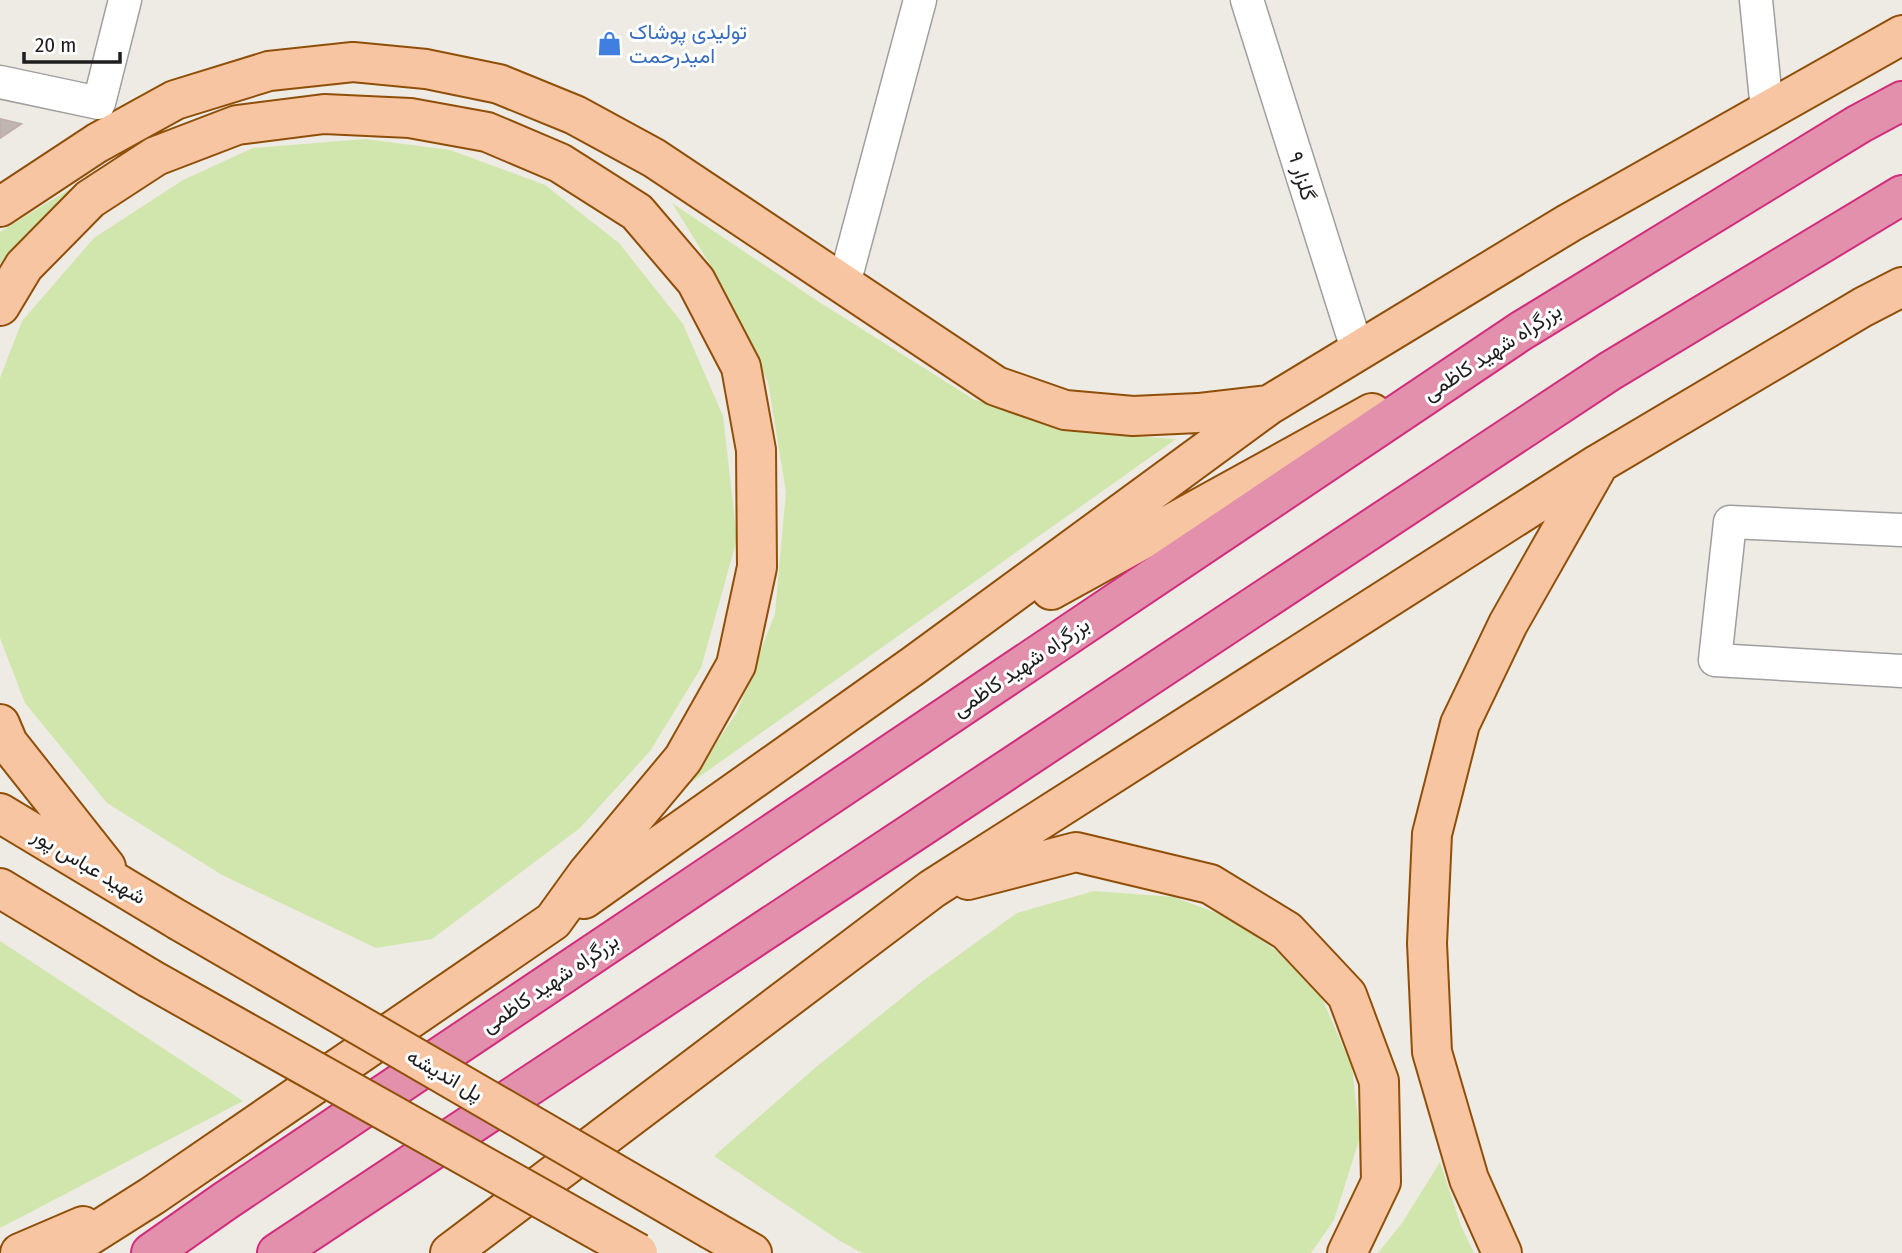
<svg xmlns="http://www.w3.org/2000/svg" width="1902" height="1253" viewBox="0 0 1902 1253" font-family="'Fira Sans Condensed',Vazirmatn,sans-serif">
<rect width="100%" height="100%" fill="#eeeae4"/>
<!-- grass -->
<path fill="#d1e6ad" d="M 365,139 L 450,150 L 545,185 L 619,243 L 683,324 L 723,416 L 737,539 L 701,668 L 650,751 L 580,828 L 432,939 L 376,948 L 222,875 L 107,803 L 25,703 L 0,638 L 0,378 L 22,321 L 94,238 L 183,180 L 253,148 Z
M 94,174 L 6,255 L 0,264 L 0,232 Z
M 672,203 L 819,302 L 973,399 L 1045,423 L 1114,435 L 1176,439 L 689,784 L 737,712 L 775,614 L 786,492 L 768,382 L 713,269 Z
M 1094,891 L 1174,897 L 1227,917 L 1281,954 L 1321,996 L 1352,1067 L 1360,1137 L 1334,1220 L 1311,1253 L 862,1253 L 840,1241 L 714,1156 L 815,1068 L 924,980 L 1017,913 Z
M 0,941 L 243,1101 L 0,1228 Z
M 1440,1162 L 1461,1226 L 1474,1253 L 1378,1253 L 1402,1223 Z"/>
<!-- building -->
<path fill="#bfb5b1" stroke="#bfafa8" stroke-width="2" d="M 0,119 L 21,124 L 0,138 Z"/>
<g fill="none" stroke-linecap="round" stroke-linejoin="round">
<defs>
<path id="minor" d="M 1247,0 L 1358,352
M 1756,0 L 1767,110
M 0,82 L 99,103 L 125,0
M 844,284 L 920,0
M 1902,530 L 1730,522 L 1715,660 L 1902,671"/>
<path id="major" d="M 0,207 L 97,143 L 175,100 L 269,71 L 353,62 L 426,69 L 499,84 L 575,115 L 654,158 L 996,386 L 1065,410 L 1133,416 L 1198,413 L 1267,405
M 0,306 L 24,266 L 90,199 L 156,156 L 237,125 L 324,114 L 410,118 L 487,132 L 560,163 L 637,212 L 696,281 L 741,367 L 756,450 L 757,567 L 736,665 L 683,759 L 587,874 L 553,921 L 152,1196 L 62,1253
M 1051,590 L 1372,413
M 0,724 L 8,743 L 106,867
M 0,813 L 178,920
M 968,880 L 1076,852 L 1210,884 L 1287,931 L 1347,995 L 1379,1081 L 1381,1182 L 1347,1253
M 0,888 L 149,978
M 584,899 L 913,666 L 1269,405 L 1569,223 L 1902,35
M 712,1230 L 752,1253
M 20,1253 L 83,1226
M 450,1253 L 932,889 L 1598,464 L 1863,307 L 1902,287
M 1502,1253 L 1469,1179 L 1432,1052 L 1427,943 L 1432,834 L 1460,724 L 1508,624 L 1596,469"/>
<path id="highway" d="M 151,1253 L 225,1201 L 1521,331 L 1859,124 L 1902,101
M 277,1253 L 1610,371 L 1902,195"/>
</defs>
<!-- minor casing -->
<use href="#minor" stroke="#9f9f9f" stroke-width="35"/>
<!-- major casing -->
<use href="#major" stroke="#904f08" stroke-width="42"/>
<!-- highway casing -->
<use href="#highway" stroke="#d12d7d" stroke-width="42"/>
<!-- minor -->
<use href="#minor" stroke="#fff" stroke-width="32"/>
<!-- major -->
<use href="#major" stroke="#f7c5a1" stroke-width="38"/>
<!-- highway -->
<use href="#highway" stroke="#e290ab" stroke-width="38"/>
<defs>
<path id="major-bridge" d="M 178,920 L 712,1230
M 149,978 L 638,1253"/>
</defs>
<!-- major-bridge casing -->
<use href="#major-bridge" stroke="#904f08" stroke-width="42" stroke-linecap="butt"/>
<!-- major-bridge -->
<use href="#major-bridge" stroke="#f7c5a1" stroke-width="38"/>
</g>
<!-- icons -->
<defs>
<symbol id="shop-bare" viewBox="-9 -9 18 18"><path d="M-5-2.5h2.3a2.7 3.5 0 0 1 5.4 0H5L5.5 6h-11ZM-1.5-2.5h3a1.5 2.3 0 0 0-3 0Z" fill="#3f7fe0" stroke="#fff" stroke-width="2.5" paint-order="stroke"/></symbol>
</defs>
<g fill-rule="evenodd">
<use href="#shop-bare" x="592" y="26" width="35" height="35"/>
</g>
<g text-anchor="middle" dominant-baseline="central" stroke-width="6" stroke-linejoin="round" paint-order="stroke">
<!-- shop labels -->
<g font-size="21" fill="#366cbe" stroke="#fff" text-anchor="start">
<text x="629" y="32">تولیدی پوشاک<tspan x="629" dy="24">امیدرحمت</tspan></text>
</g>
<!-- street labels -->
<g font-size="21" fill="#1e1e1e" stroke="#fff">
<text transform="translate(1302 176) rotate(73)">گلزار ۹</text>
<text transform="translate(1492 352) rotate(-33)">بزرگراه شهید کاظمی</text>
<text transform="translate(1021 667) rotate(-34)">بزرگراه شهید کاظمی</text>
<text transform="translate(89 866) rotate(31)">شهید عباس پور</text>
<text transform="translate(550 983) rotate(-34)">بزرگراه شهید کاظمی</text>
<text transform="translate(445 1075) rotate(30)">پل اندیشه</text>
</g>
</g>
<!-- scale -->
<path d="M24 52v10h96v-10" fill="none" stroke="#1e1e1e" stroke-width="3.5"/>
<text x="35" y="52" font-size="21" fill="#1e1e1e" stroke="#ffffff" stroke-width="5" paint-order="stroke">20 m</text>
</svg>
